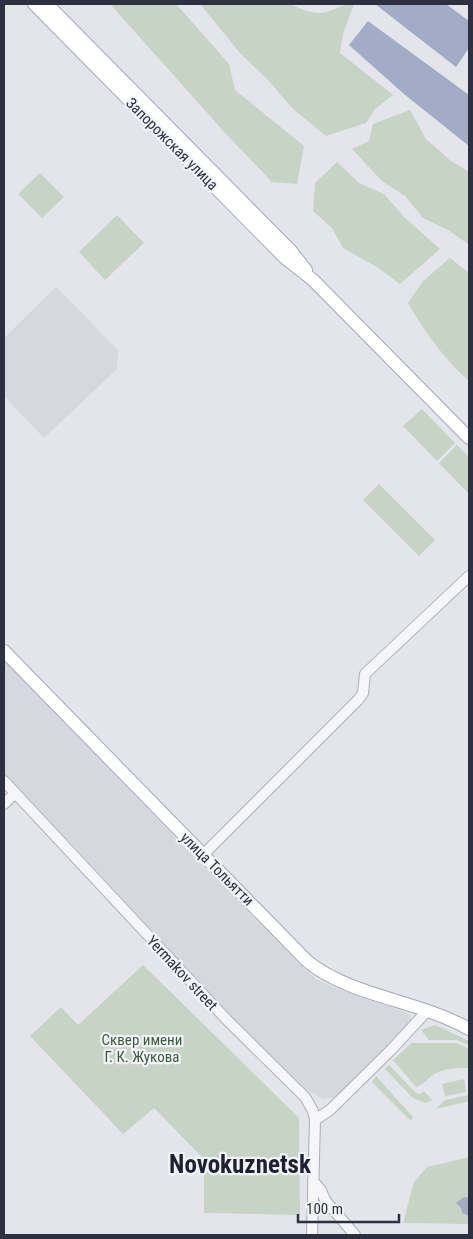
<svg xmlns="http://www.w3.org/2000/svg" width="473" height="1239" viewBox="0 0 473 1239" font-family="'Roboto Condensed',sans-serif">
<rect width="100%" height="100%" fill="#e3e5ea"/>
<!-- built -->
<path fill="#d6d7df" d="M 56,287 L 118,350 L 117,369 L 44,438 L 4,396 L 4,338 Z
M 4,661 L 304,969 L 317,979 L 330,986 L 405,1012 L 409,1014 L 411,1018 L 410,1025 L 337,1097 L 323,1099 L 309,1091 L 225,1011 L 80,853 L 4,774 Z"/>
<!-- green -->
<path fill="#c6d3c5" d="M 110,4 L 167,4 L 177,5 L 229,64 L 235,90 L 304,146 L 297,184 L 272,182 L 226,134 Z
M 200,4 L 291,4 C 298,8 314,14 322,13 C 334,11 342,4 354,4 L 343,34 L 340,53 L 393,95 L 375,109 L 366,123 L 326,136 L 292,108 L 268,80 L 240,53 Z
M 410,110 L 426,139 L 451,161 L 469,172 L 469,247 L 468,244 L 448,230 L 423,218 L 405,196 L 382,181 L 352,149 L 369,141 L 373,124 Z
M 337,162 L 359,183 L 384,194 L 404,217 L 440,249 L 400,284 L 377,267 L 343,248 L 332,228 L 313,211 L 315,183 Z
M 40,173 L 64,197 L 42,218 L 18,194 Z
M 117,215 L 144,243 L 105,280 L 79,252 Z
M 450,258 L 469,273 L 469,381 C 444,359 424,331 408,303 L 423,281 Z
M 422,409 L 455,443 L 437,461 L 403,426 Z
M 457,445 L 469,457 L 469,494 L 439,463 Z
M 379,484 L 435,540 L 419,556 L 363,500 Z
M 143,965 L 299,1118 L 300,1215 L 204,1213 L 204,1159 L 154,1108 L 123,1134 L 30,1036 L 61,1007 L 78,1025 Z
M 435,1025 L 469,1041 L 469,1045 L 457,1040 L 429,1040 L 421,1030 Z
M 412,1043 L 456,1043 L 469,1049 L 469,1068 C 458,1068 442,1068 433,1075 C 427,1079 423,1085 416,1087 L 393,1060 Z
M 389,1065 L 416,1093 L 420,1094 L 424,1091 L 432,1100 L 426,1103 L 413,1098 L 385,1069 Z
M 376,1076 L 413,1117 L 411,1121 L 372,1082 Z
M 464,1079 L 466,1092 L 445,1096 L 442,1084 Z
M 469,1095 L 469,1101 L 436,1109 L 445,1100 Z
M 469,1157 L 469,1224 L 403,1223 L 414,1182 L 427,1167 Z"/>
<!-- water -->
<path fill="#a2acc7" d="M 375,4 L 446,4 L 469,21 L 469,48 L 456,67 Z
M 368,21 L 469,95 L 469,146 L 404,94 L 349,45 Z
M 464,1197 L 469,1198 L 469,1214 L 467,1215 L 462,1213 L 461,1208 L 456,1203 Z"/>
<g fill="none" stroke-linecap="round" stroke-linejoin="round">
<defs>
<path id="minor" d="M 4,781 L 227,1020 L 305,1097 L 313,1111 L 315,1120 L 312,1235
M 4,804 L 15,793
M 203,855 L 358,700 L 363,693 L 365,674 L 469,576
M 315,1120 L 330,1110 L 391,1050 L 427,1011
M 313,1181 L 321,1190 L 325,1200 L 355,1235"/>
<path id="major" d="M 34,4 L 284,257 L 313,280 L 469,438
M 47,4 L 291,251 L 306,270
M 4,651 L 307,961 C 351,997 419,1000 469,1029"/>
</defs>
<!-- minor casing -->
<use href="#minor" stroke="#acafb7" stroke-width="12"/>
<!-- major casing -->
<use href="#major" stroke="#a4a7b5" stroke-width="14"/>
<!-- minor -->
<use href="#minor" stroke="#f6f6f9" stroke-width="10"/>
<!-- major -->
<use href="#major" stroke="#fff" stroke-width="12"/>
</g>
<g text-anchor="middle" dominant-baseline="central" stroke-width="4.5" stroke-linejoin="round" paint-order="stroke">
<!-- street labels -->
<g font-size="15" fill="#2d3041" stroke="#f3f4f8">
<text transform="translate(172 144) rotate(45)">Запорожская улица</text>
<text transform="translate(217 869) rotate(45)">улица Тольятти</text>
<text transform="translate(182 973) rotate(47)">Yermakov street</text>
</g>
<!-- park labels -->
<g font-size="15" fill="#3b5b3c" stroke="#f3f4f8">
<text x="142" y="1040">Сквер имени<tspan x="142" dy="17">Г. К. Жукова</tspan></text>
</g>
<!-- town labels -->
<g font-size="25" font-weight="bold" fill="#1f2132" stroke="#f3f4f8">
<text x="240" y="1164">Novokuznetsk</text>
</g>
</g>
<!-- border -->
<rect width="473" height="1239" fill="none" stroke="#2d3041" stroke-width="10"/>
<!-- scale -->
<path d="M298 1214v8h101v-8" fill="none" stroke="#2d3041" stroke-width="2.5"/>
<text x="306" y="1214" font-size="15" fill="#2d3041" stroke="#f3f4f8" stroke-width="4" paint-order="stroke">100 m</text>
</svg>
